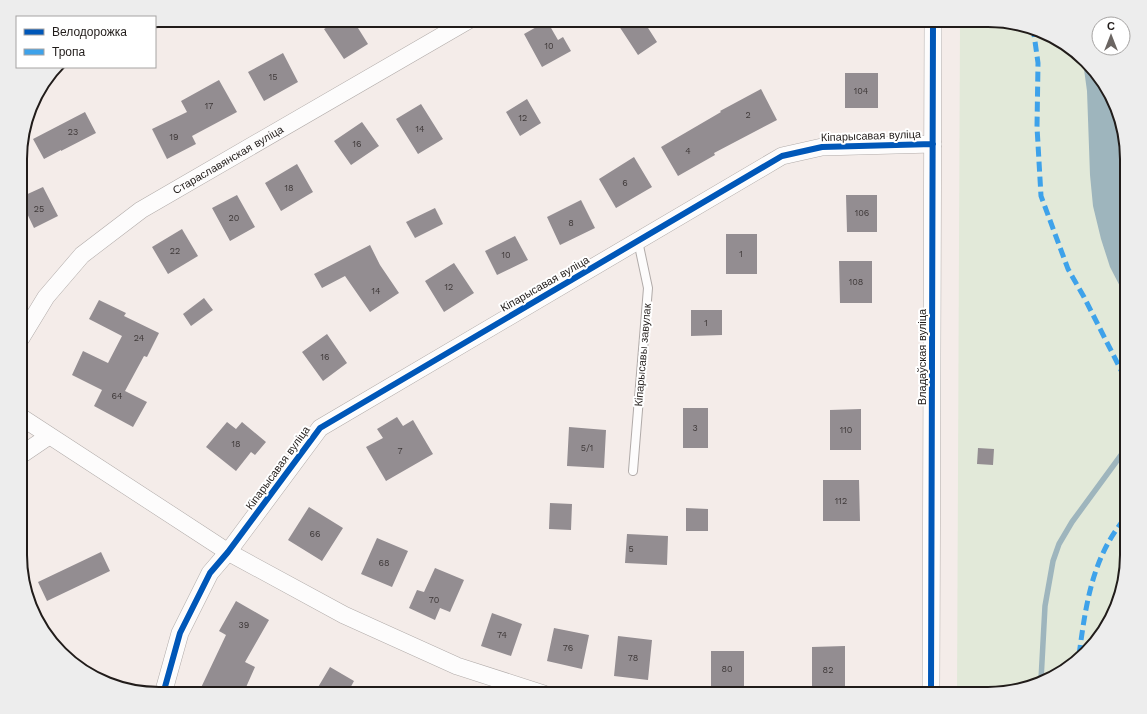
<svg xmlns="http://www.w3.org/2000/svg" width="1147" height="714" viewBox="0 0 1147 714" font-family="'Work Sans',sans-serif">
<rect width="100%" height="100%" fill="#f4ece9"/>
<!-- green -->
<path fill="#e2e9d9" d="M 960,20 L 988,20 L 1032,27 L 1065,43 L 1108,89 L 1127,150 L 1127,564 L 1104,632 L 1057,675 L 997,694 L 957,694 Z"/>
<!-- water -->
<path fill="#9eb5bd" d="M 1083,62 L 1108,89 L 1127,150 L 1127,300 L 1110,267 L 1101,239 L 1093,206 L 1090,175 L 1087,91 Z"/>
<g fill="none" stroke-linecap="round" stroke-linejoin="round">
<!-- stream -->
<path stroke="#9eb5bd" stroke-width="5.5" d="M 1041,680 L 1045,606 L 1053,561 L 1059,544 L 1072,522 L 1127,447"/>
</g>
<!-- building -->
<path fill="#938d91" d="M 339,20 L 353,20 L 368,44 L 344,59 L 324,29 Z
M 615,20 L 643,20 L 657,42 L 638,55 Z
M 547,21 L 558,40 L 563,37 L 571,51 L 542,67 L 524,34 Z
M 283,53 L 298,82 L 264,101 L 248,72 Z
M 845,73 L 878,73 L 878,108 L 845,108 Z
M 219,80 L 237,112 L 192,136 L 196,144 L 167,159 L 152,129 L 187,112 L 181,101 Z
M 761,89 L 777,120 L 714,153 L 715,155 L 678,176 L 661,147 L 721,112 L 720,111 Z
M 527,99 L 541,123 L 520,136 L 506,112 Z
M 421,104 L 443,139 L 418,154 L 396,119 Z
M 85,112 L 96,133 L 61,151 L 61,150 L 44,159 L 33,139 Z
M 362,122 L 379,146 L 351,165 L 334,141 Z
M 634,157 L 652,187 L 616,208 L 599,179 Z
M 297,164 L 313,192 L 281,211 L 265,183 Z
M 43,187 L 58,216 L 34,228 L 21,201 L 21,197 Z
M 237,195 L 255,227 L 230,241 L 212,208 Z
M 846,195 L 877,195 L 877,232 L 847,232 Z
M 581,200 L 595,228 L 560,245 L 547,217 Z
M 435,208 L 443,224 L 415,238 L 406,222 Z
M 182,229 L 198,256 L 168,274 L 152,247 Z
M 726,234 L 757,234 L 757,274 L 726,274 Z
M 515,236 L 528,260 L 497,275 L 485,251 Z
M 370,245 L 380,265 L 399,293 L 370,312 L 345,276 L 322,288 L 314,274 Z
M 839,261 L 872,261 L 872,303 L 840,303 Z
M 454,263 L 474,293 L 444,312 L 425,281 Z
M 204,298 L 213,310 L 191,326 L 183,314 Z
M 99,300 L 126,313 L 124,316 L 159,333 L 147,357 L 144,356 L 125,391 L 147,402 L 133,427 L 94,406 L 102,390 L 72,375 L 83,351 L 108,363 L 122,336 L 89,319 Z
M 691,310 L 722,310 L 722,335 L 691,336 Z
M 327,334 L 347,363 L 323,381 L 302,352 Z
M 683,408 L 708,408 L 708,448 L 683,448 Z
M 861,409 L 861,450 L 830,450 L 830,410 Z
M 397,417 L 403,426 L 413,420 L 433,454 L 386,481 L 366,447 L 383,438 L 377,429 Z
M 227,422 L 236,429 L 242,422 L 266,442 L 255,455 L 251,452 L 236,471 L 206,447 Z
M 569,427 L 606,430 L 604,468 L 567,466 Z
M 978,448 L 994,449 L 993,465 L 977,464 Z
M 823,480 L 859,480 L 860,521 L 823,521 Z
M 550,503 L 572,504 L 571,530 L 549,529 Z
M 309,507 L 343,528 L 322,561 L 288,540 Z
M 686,508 L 708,509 L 708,531 L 686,531 Z
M 627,534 L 668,536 L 667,565 L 625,563 Z
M 377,538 L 408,551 L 392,587 L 361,574 Z
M 101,552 L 110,571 L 47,601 L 38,582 Z
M 435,568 L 464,580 L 450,612 L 440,608 L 435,620 L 409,608 L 417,590 L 424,592 Z
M 236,601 L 269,620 L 245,662 L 255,667 L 243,694 L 198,694 L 226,635 L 219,631 Z
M 492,613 L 522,624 L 511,656 L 481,646 Z
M 554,628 L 589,635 L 582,669 L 547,661 Z
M 618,636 L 652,640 L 648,680 L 614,676 Z
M 845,646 L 845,694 L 812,694 L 812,647 Z
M 711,651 L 744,651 L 744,686 L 711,686 Z
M 330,667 L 354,681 L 347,694 L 314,694 Z"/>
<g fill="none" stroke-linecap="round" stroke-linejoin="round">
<defs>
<path id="lane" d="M 633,471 L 648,288 L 638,241"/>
<g id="street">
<path id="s1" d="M 21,338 L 46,297 L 82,255 L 141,210 L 469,20"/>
<path d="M 21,417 L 228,552 L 344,615 L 457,666 L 544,694"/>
<path d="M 21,455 L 49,436"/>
<path d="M 163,694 L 180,633 L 210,573 L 228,552 L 320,428 L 782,156 L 822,147 L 933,144"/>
<path d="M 931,694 L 933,20"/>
</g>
</defs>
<!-- lane casing -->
<use href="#lane" stroke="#b1aba9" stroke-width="10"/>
<!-- street casing -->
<use href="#street" stroke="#b1aba9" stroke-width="18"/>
<!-- lane -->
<use href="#lane" stroke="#fdfcfc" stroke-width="8"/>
<!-- street -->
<use href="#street" stroke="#fdfcfc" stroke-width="17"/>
<!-- quiet -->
<path stroke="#3ea2ea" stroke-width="5" stroke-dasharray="10 5" stroke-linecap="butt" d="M 1033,27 L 1038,63 L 1037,127 L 1041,196 L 1068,269 L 1084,297 L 1127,382
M 1079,655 C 1086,604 1092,556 1127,516"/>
<defs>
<path id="cycleway" d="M 163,694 L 180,633 L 210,573 L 228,552 L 320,428 L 782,156 L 822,147 L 933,144
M 931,694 L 933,20"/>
</defs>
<!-- cycleway casing -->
<use href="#cycleway" stroke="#fff" stroke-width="8"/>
<!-- cycleway -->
<use href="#cycleway" stroke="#0057b8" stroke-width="6"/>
</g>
<g text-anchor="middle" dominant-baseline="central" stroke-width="4" stroke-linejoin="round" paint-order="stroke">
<!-- number labels -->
<g font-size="9" fill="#3e3838">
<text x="549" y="46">10</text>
<text x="273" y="77">15</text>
<text x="861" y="91">104</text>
<text x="209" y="106">17</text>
<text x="748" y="115">2</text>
<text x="523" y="118">12</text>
<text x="420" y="129">14</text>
<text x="73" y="132">23</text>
<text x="174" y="137">19</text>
<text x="357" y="144">16</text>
<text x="688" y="151">4</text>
<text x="625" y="183">6</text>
<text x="289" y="188">18</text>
<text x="39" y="209">25</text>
<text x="862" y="213">106</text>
<text x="234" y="218">20</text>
<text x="571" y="223">8</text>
<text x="175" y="251">22</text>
<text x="741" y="254">1</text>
<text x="506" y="255">10</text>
<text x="856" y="282">108</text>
<text x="449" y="287">12</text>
<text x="376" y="291">14</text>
<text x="706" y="323">1</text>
<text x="139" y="338">24</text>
<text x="325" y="357">16</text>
<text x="117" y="396">64</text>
<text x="695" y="428">3</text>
<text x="846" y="430">110</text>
<text x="236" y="444">18</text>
<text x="587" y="448">5/1</text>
<text x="400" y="451">7</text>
<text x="841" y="501">112</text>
<text x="315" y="534">66</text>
<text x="631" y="549">5</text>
<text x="384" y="563">68</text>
<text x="434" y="600">70</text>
<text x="244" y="625">39</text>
<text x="502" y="635">74</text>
<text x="568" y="648">76</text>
<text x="633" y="658">78</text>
<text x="727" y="669">80</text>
<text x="828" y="670">82</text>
</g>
<!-- street labels -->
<g font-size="11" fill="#211c1a" stroke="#fff">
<text transform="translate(871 136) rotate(-2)">Кіпарысавая вуліца</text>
<text stroke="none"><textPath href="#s1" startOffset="278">Стараславянская вуліца</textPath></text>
<text transform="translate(545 284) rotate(-30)">Кіпарысавая вуліца</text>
<text transform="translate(643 355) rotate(-85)">Кіпарысавы завулак</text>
<text transform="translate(922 357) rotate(-90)">Владаўская вуліца</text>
<text transform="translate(278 468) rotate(-54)">Кіпарысавая вуліца</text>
</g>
</g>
<!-- crop -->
<path d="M0 0H1147V714H0ZM159 27H988A132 132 0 0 1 1120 159V555A132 132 0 0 1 988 687H159A132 132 0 0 1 27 555V159A132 132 0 0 1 159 27Z" fill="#ededed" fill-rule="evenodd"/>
<path fill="none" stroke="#211c1a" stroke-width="2" d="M159 27H988A132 132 0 0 1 1120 159V555A132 132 0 0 1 988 687H159A132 132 0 0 1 27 555V159A132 132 0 0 1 159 27Z"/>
<!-- legend -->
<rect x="16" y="16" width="140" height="52" fill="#ffffff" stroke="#a6a4a3"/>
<rect x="24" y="29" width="20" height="6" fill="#0057b8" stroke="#a6a4a3"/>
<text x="52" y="36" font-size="12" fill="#211c1a">Велодорожка</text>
<rect x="24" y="49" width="20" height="6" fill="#3ea2ea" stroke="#a6a4a3"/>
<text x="52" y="56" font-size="12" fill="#211c1a">Тропа</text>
<!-- north arrow -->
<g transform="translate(1111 36)"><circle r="19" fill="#ffffff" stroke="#a6a4a3"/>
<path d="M0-3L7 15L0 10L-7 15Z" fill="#6b6562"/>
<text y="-6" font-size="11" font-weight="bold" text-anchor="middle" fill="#211c1a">С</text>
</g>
</svg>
